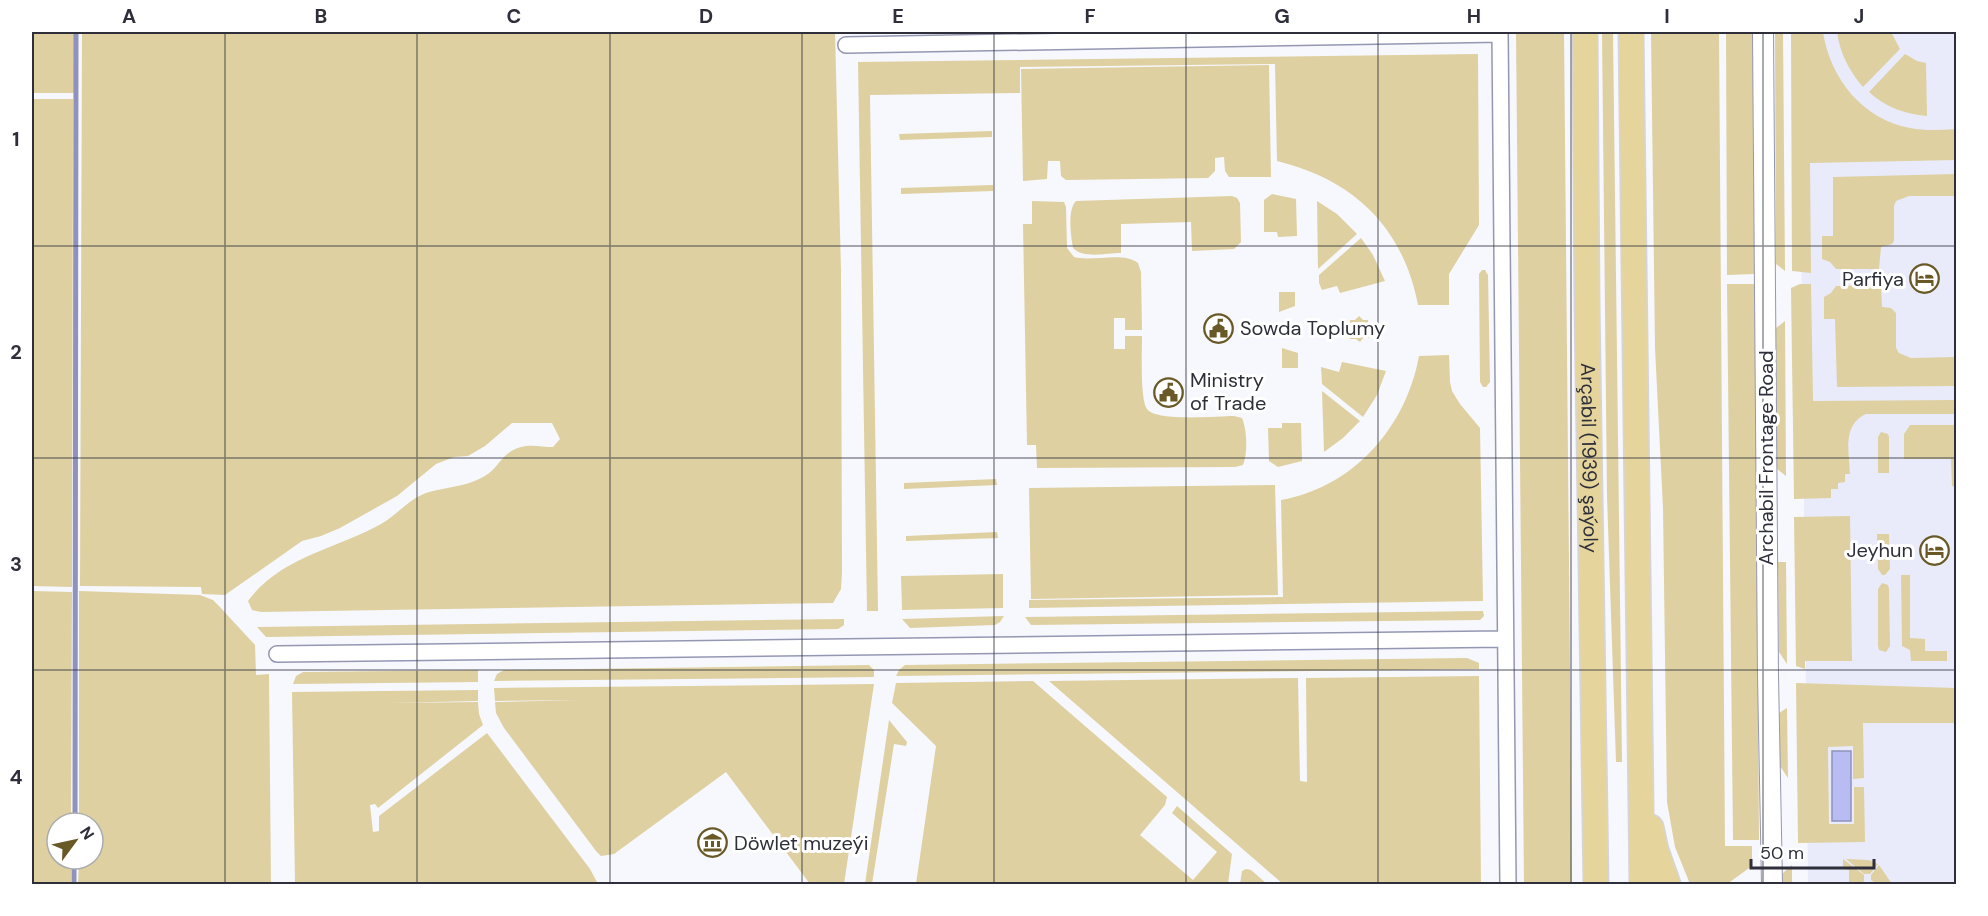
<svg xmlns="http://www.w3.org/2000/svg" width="1988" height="916" viewBox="0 0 1988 916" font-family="'DM Sans',sans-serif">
<rect width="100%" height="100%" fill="#f7f7fe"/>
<!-- built -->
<path fill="#e9ebfa" d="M 1799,32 L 1956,32 L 1956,884 L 1808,884 Z"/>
<!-- green -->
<path fill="#ded0a0" d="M 32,32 L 74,32 L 74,93 L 32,93 Z
M 82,32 L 835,32 L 841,271 L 842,572 L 841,589 L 833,603 L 261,612 L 252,610 L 248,601 C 280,557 336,549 381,524 C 397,515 409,499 426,493 C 444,487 466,487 483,477 C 500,468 500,453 521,447 C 532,444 542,447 553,447 L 560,439 L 552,423 L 512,423 L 485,446 L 468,456 L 454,457 L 436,464 L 397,496 L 340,528 L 321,536 L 302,541 L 225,595 L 202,594 L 201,587 L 80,586 Z
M 1516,32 L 1564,32 L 1572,884 L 1524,884 Z
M 1602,32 L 1613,32 L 1622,762 L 1616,762 L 1607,496 Z
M 1651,32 L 1719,32 L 1725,846 L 1752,846 L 1752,866 L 1727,884 L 1690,884 L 1675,847 L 1667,802 L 1663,508 L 1655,348 Z
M 1726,32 L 1754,32 L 1755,274 L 1727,275 Z
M 1775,32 L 1783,32 L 1785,271 L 1776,264 Z
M 1791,32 L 1823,32 C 1830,78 1862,119 1910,128 C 1925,131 1941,130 1956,129 L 1956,160 L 1810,163 L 1811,273 L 1792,271 Z
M 1837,32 L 1891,32 L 1900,49 L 1863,87 C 1849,71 1840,53 1837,32 Z
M 1478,54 L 1479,225 L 1449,274 L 1449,305 L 1418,305 C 1403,227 1354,180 1277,161 L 1275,64 L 1020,67 L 1020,93 L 870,95 L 878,611 L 867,611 L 858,62 Z
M 1905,54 L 1917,61 L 1926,63 L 1927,116 C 1905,114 1885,107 1869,92 Z
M 1269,65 L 1271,177 L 1229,177 L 1225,171 L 1224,157 L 1215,158 L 1215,171 L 1208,178 L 1066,180 L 1061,176 L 1060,161 L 1048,161 L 1047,179 L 1023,181 L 1021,69 Z
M 32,99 L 73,99 L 72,587 L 32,586 Z
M 992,131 L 992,137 L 900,140 L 899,134 Z
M 1956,174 L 1956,196 L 1909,196 L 1896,201 L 1894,206 L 1894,241 L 1892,244 L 1881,247 L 1879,269 L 1836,269 L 1830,262 L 1822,259 L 1822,236 L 1833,236 L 1833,177 Z
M 993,185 L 993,191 L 901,194 L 901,188 Z
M 1272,194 L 1296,199 L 1297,236 L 1278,237 L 1277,232 L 1264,232 L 1264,200 Z
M 1232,196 L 1237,198 L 1240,203 L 1241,242 L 1234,249 L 1192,251 L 1191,222 L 1121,224 L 1121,253 C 1107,253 1083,259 1073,248 C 1071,236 1067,210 1076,201 Z
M 1032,201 L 1064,202 L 1066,207 L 1067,248 L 1074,257 C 1092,262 1124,251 1138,263 L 1141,272 L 1142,330 L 1125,330 L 1125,318 L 1114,318 L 1114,349 L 1125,349 L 1125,336 L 1142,336 C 1142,351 1140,399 1147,409 C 1156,422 1218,416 1234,416 L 1242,418 C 1247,430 1248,453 1243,465 L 1235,467 L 1037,468 L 1036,445 L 1027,445 L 1023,224 L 1032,224 Z
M 1317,201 L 1337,214 L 1357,234 L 1318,269 Z
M 1361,238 L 1373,255 L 1385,281 L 1340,293 L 1337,286 L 1322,290 L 1319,283 L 1319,275 Z
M 1482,270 L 1485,270 L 1488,275 L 1490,382 L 1486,387 L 1483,387 L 1480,382 L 1479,274 Z
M 1727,284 L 1755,284 L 1759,840 L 1733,840 Z
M 1800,284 L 1811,284 L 1813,401 L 1956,400 L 1956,414 L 1866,414 C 1842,425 1849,452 1850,474 L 1845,474 L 1845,482 L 1838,483 L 1838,489 L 1831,489 L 1831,498 L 1794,499 L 1791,288 Z
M 1881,285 L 1882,307 L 1891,308 L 1896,313 L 1896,348 L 1899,353 L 1911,358 L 1956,357 L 1956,386 L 1837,387 L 1835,319 L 1824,319 L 1824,297 L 1831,293 L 1836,286 Z
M 1279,292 L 1295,292 L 1295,306 L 1279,312 Z
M 1359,316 L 1363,320 L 1368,320 L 1368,325 L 1372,329 L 1369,333 L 1369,338 L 1363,338 L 1360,342 L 1356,339 L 1350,339 L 1350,333 L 1346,330 L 1350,326 L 1350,320 L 1355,320 Z
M 1785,321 L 1786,476 L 1777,469 L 1776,328 Z
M 1282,348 L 1298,353 L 1298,368 L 1282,368 Z
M 1449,355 L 1450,382 L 1452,391 L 1460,404 L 1480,428 L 1483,601 L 1029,608 L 1029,600 L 1283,597 L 1281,500 C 1354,487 1406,427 1419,356 Z
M 1342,362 L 1386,371 L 1377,395 L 1363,417 L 1322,384 L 1321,367 L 1339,372 Z
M 1322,391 L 1360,421 L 1343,438 L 1324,452 Z
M 1282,423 L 1301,423 L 1302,461 L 1278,467 L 1269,461 L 1268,428 L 1282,428 Z
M 1910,425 L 1956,425 L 1956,487 L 1952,486 L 1951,459 L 1904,459 L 1904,434 Z
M 1881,432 L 1888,434 L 1889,437 L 1889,473 L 1878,473 L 1878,437 Z
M 996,479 L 997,485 L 904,489 L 904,483 Z
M 1275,485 L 1278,595 L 1031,599 L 1029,488 Z
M 1850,516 L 1852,661 L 1805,661 L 1805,669 L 1796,666 L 1794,517 Z
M 997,532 L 998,538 L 906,541 L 906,536 Z
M 1877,534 L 1889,534 L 1890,569 L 1885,575 L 1882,575 L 1878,569 Z
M 1778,562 L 1786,562 L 1787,664 L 1779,652 Z
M 1003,574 L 1003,608 L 902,610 L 901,576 Z
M 1901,575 L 1910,575 L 1910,638 L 1925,639 L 1925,651 L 1947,651 L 1947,661 L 1911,661 L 1910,650 L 1902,646 Z
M 1882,583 L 1888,585 L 1889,589 L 1890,646 L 1886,652 L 1879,650 L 1878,646 L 1878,589 Z
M 32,591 L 72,592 L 71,823 L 57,823 L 57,859 L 71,859 L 71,884 L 32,884 Z
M 79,591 L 200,595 L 213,600 L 219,606 L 255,645 L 256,675 L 269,674 L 271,884 L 78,884 L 79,859 L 93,859 L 93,823 L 79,823 Z
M 1483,611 L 1484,616 L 1480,620 L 1031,625 L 1025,617 Z
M 1004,616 L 1000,622 L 995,625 L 910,628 L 902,619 Z
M 844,619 L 844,625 L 838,629 L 266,637 L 257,627 Z
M 1467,658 L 1479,663 L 1479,669 L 896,676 L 899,670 L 905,665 Z
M 869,665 L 874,670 L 874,677 L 494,681 L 497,674 L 504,670 Z
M 478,670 L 478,682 L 293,684 L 296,676 L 303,672 Z
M 1479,676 L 1481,884 L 1283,884 L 1049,681 L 1298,678 L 1300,781 L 1307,782 L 1306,678 Z
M 1033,681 L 1167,797 L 1165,805 L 1140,835 L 1193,880 L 1217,852 L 1172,813 L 1177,806 L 1232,854 L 1228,884 L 916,884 L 936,746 L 892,703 L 896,683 Z
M 1796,683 L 1956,688 L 1956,723 L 1863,723 L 1864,778 L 1853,779 L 1853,746 L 1828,747 L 1829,824 L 1854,824 L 1854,787 L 1864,787 L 1865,842 L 1798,843 Z
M 874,684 L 844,884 L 810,884 L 726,772 L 614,854 L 601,856 L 596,851 L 504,728 L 496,713 L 495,702 L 580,700 L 495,701 L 494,688 Z
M 478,690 L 478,701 L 389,703 L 478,702 L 479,714 L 483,725 L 378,808 L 375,804 L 370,805 L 373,832 L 379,831 L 379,816 L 487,733 L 590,869 L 598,884 L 295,884 L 292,692 Z
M 1787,708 L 1788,778 L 1780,766 L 1779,713 Z
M 889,720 L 907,742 L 906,746 L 894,744 L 872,884 L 865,884 Z
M 1843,859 L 1864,875 L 1864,881 L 1861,884 L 1849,884 L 1849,870 L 1843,869 Z
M 1846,859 L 1869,860 L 1878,864 L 1870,874 L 1864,874 Z
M 1792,865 L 1792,884 L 1781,884 L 1783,873 Z
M 1879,865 L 1892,884 L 1877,884 L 1871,880 L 1871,875 Z
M 1246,869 L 1251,870 L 1267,884 L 1240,884 L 1242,871 Z"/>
<!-- water -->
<path fill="#b8bcf3" stroke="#8f92bc" stroke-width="1.5" d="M 1832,751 L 1851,751 L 1851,821 L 1832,821 Z"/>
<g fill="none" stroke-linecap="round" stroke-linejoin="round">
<!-- stream -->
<path stroke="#8f92bc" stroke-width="5" d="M 75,823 L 76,32
M 74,884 L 74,859"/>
<defs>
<path id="minor" d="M 1500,32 L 1508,884
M 846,45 L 1500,34
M 277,654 L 1505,639"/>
<path id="tertiary" d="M 1763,32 L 1768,676 L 1772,884"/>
<g id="primary">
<path id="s1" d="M 1585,32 L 1587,304 L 1596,884"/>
<path d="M 1631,32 L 1642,884"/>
<path d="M 1651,827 L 1656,850 L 1668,884"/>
</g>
</defs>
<!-- minor casing -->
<use href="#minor" stroke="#9497b2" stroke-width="18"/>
<!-- tertiary casing -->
<use href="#tertiary" stroke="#9497b2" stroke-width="22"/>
<!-- primary casing -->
<use href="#primary" stroke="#d5d5d8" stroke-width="27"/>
<!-- minor -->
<use href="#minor" stroke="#fff" stroke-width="15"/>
<!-- tertiary -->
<use href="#tertiary" stroke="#fff" stroke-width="20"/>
<!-- primary -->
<use href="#primary" stroke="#e5d59d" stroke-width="24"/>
</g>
<!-- grid -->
<path fill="none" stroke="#2e2f3a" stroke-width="1.5" stroke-opacity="0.55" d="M 225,32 L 225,884M 417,32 L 417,884M 610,32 L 610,884M 802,32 L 802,884M 994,32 L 994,884M 1186,32 L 1186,884M 1378,32 L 1378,884M 1571,32 L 1571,884M 1763,32 L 1763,884M 32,246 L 1956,246M 32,458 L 1956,458M 32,670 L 1956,670"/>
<!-- icons -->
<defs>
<symbol id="hotel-ring" viewBox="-11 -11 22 22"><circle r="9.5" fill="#fff" stroke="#685926" stroke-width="1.5"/><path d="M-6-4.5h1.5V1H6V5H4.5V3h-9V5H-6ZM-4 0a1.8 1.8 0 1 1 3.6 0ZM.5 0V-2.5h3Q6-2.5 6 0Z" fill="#685926"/></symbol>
<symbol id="civic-ring" viewBox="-11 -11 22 22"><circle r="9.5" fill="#fff" stroke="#685926" stroke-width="1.5"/><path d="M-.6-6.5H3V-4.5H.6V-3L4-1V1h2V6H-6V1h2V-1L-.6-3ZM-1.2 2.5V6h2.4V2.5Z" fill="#685926"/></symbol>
<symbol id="museum-ring" viewBox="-11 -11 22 22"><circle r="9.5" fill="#fff" stroke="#685926" stroke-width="1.5"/><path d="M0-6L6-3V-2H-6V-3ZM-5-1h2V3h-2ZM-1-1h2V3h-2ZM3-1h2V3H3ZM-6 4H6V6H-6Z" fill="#685926"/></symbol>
</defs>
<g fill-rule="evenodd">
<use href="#hotel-ring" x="1908" y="262" width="33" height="33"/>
<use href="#civic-ring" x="1202" y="312" width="33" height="33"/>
<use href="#civic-ring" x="1152" y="376" width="33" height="33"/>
<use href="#hotel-ring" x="1918" y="534" width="33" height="33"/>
<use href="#museum-ring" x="696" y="826" width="33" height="33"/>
</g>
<g text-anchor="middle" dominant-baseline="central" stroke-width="6" stroke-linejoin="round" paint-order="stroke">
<!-- poi labels -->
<g font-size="20" fill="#2e2f3a" stroke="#fff" text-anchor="start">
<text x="1904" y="279" text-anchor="end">Parfiya</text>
<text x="1240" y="328">Sowda Toplumy</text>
<text x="1190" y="380">Ministry<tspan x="1190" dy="23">of Trade</tspan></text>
<text x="1913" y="550" text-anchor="end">Jeyhun</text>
<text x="734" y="843">Döwlet muzeýi</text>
</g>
<!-- street labels -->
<g font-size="20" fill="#2e2f3a" stroke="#fff">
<text stroke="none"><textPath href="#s1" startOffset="426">Arçabil (1939) şaýoly</textPath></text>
<text transform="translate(1766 458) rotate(-90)">Archabil Frontage Road</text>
</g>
</g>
<!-- border -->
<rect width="1988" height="916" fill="none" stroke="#ffffff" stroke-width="66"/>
<!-- north arrow -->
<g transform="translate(75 841) rotate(57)"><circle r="28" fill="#ffffff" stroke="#abacb0" stroke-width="1.5"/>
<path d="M0-4.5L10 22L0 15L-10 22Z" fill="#685926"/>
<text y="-9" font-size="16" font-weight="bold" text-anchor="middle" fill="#2e2f3a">N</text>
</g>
<!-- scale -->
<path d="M1751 859v9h123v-9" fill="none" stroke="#2e2f3a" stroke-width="3"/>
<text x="1760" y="859" font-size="18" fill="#2e2f3a" stroke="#ffffff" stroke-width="4.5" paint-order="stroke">50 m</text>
<rect x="33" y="33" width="1922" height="850" fill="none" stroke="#2e2f3a" stroke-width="2"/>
<g font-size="20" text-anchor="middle" font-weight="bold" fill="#2e2f3a">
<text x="129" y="23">A</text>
<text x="321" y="23">B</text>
<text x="514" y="23">C</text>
<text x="706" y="23">D</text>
<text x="898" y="23">E</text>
<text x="1090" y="23">F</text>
<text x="1282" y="23">G</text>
<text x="1474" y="23">H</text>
<text x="1667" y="23">I</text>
<text x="1859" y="23">J</text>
<text x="16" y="146">1</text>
<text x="16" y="359">2</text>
<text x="16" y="571">3</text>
<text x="16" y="784">4</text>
</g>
</svg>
